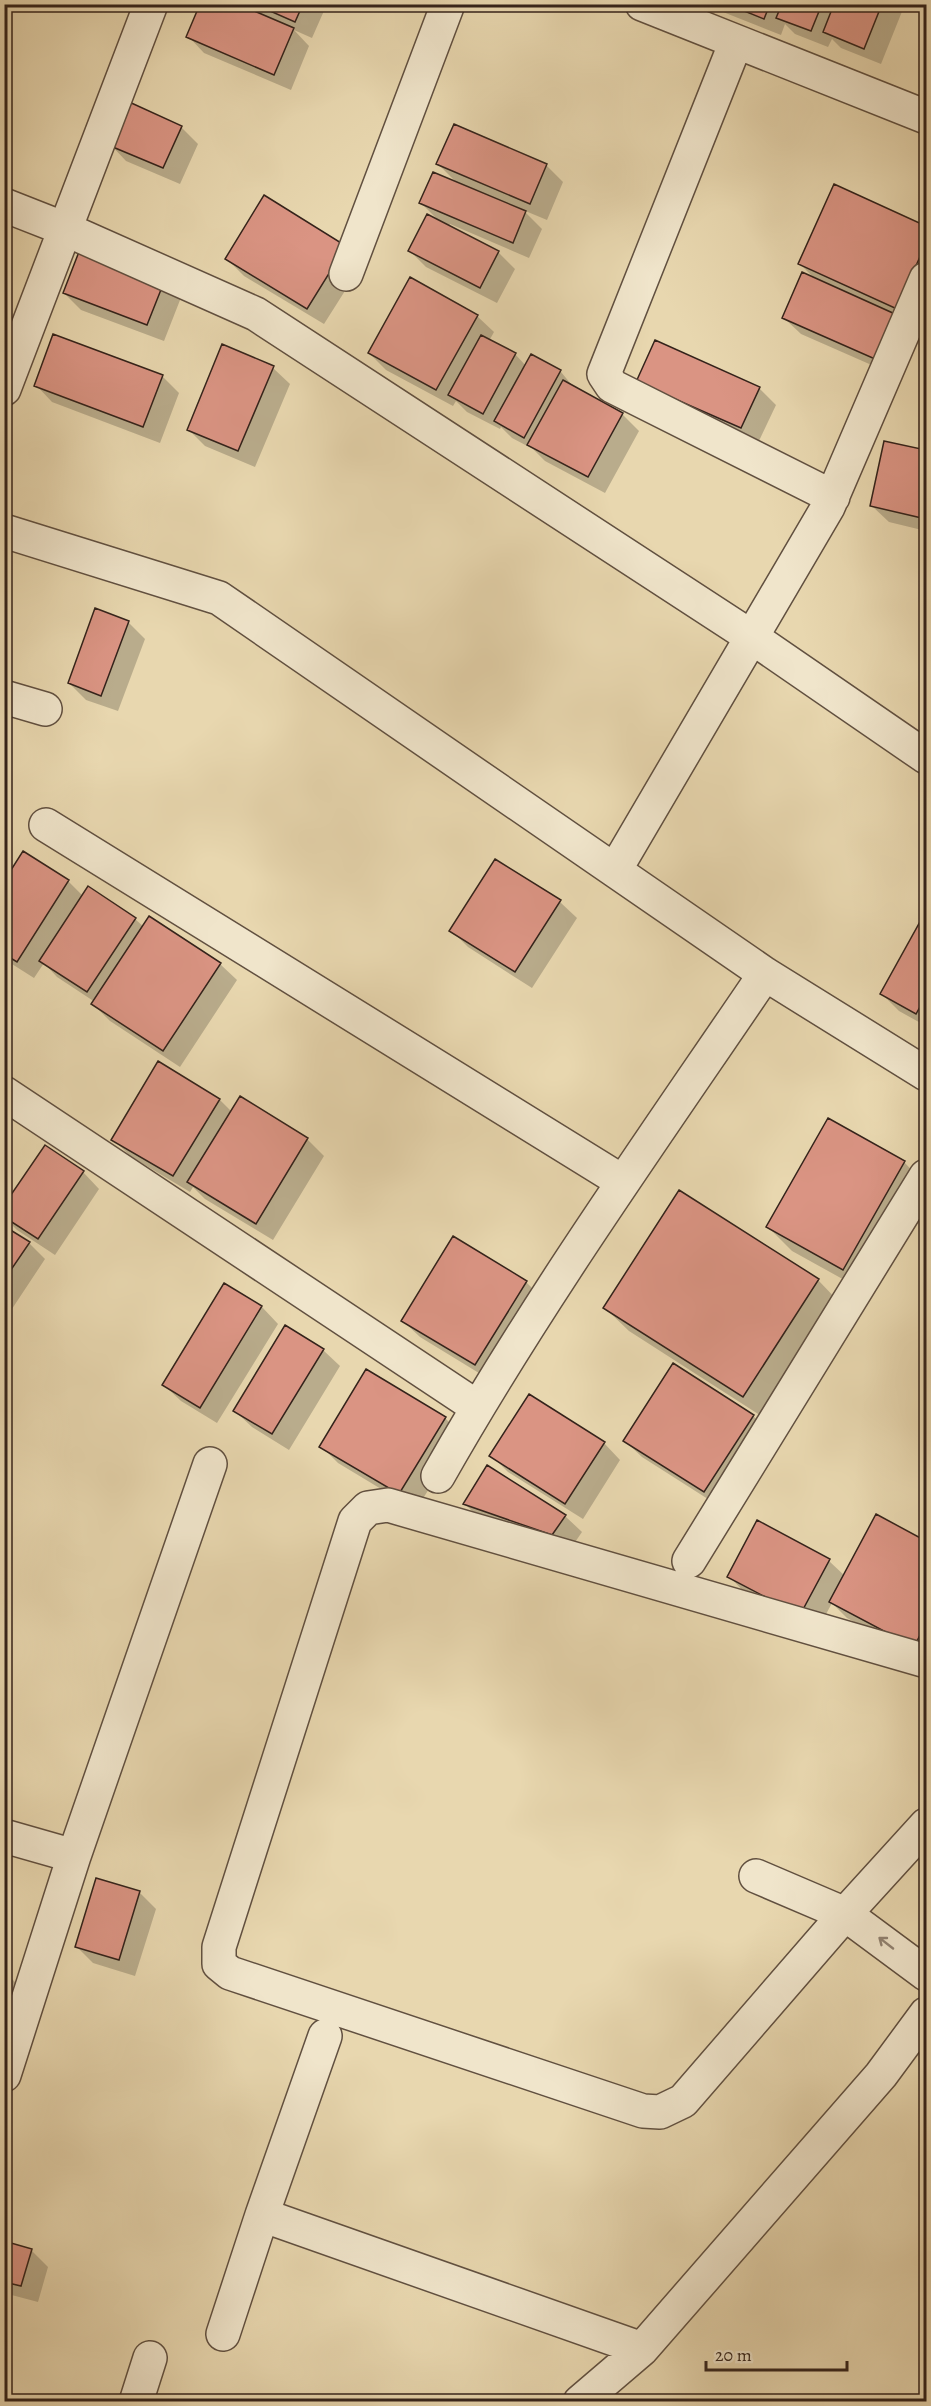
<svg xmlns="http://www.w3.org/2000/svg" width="931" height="2406" viewBox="0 0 931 2406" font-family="Alegreya,serif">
<rect width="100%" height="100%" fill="#e8d7af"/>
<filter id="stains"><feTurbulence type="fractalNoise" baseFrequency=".00333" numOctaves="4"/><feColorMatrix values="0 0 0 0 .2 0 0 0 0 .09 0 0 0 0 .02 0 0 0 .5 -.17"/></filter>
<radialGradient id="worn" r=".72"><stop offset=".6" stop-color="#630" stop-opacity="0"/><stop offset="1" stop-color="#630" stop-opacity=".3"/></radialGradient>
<!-- shadow -->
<path fill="#0003" d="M 202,4 L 327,4 L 312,38 L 294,30 L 309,46 L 291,90 L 204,53 L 188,36 Z
M 713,4 L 905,4 L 881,64 L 841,48 L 832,39 L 828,47 L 795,34 L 785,24 L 781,35 L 718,10 Z
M 455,126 L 547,166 L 563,182 L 547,220 L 523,210 L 542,229 L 529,258 L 450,224 L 449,227 L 498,252 L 515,269 L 497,303 L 426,267 L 410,251 L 440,222 L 421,203 L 458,184 L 438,164 Z
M 181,127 L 198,144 L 180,184 L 126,161 L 110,144 Z
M 835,186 L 926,228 L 926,297 L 892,374 L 801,334 L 784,318 L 816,280 L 800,264 Z
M 83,246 L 182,295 L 164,341 L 81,310 L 64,293 Z
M 227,259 L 362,264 L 324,324 L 244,276 Z
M 477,316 L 494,332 L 489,341 L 515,354 L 526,366 L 531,356 L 561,372 L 576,390 L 622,414 L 639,431 L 605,493 L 545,461 L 533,449 L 512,438 L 501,427 L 500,429 L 467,412 L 456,401 L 453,406 L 386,370 L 369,353 Z
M 54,336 L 162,376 L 179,393 L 160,443 L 52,402 L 36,385 Z
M 273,368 L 290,384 L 255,467 L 205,446 L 188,429 Z
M 759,388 L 776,405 L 758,443 L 655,398 Z
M 885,443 L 926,451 L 926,531 L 889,522 L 872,506 Z
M 128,622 L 145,639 L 118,711 L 86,700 L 69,683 Z
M 68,881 L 83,896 L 88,888 L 135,919 L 144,927 L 220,964 L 237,980 L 180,1067 L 110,1021 L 93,1004 L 95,1002 L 57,977 L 44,963 L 34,978 L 4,959 L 4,883 Z
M 560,902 L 577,918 L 532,988 L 468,947 L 451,930 Z
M 926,914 L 926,1026 L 899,1011 L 882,994 Z
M 159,1064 L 220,1100 L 232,1112 L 240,1098 L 307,1139 L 324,1156 L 273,1240 L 205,1199 L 193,1187 L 190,1192 L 130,1156 L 113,1139 Z
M 904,1162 L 926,1185 L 866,1292 L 792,1251 L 768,1227 Z
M 83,1172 L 99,1189 L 55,1255 L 17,1230 L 4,1217 Z
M 4,1228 L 29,1243 L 45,1259 L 4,1321 Z
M 818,1280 L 841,1304 L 766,1419 L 629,1331 L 605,1308 Z
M 526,1282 L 543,1299 L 492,1381 L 420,1337 L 403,1321 Z
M 225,1285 L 262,1307 L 278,1324 L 217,1423 L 181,1401 L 164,1385 Z
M 323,1350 L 340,1366 L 289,1450 L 252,1427 L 235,1411 Z
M 753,1416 L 770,1432 L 722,1508 L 642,1457 L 625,1441 Z
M 445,1418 L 462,1435 L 416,1510 L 338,1463 L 321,1446 Z
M 604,1443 L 620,1460 L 583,1519 L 508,1472 L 491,1455 Z
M 465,1504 L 565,1516 L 582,1532 L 569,1551 L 481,1520 Z
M 877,1516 L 926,1543 L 926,1660 L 847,1618 L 832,1603 L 817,1631 L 745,1593 L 729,1576 L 829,1561 L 845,1576 Z
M 139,1892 L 156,1909 L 135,1976 L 93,1963 L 76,1946 Z
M 4,1971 L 21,1988 L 4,2048 Z
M 4,2243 L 31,2250 L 48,2267 L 38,2302 L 4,2293 Z"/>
<!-- building -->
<path fill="#da9483" stroke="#34231b" stroke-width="1.5" d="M 200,4 L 238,4 L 294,28 L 274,75 L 186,37 Z
M 254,4 L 303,4 L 295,22 Z
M 727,4 L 770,4 L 764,19 Z
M 782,4 L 822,4 L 811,31 L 776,18 Z
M 834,4 L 882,4 L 864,49 L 823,32 Z
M 127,101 L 182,126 L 163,168 L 108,145 Z
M 454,124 L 547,164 L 530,204 L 436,164 Z
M 433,172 L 526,211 L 513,243 L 419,203 Z
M 834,184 L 926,226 L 926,243 L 897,309 L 798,264 Z
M 264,195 L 346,246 L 307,309 L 225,259 Z
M 427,214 L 499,251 L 480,288 L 408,251 Z
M 82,244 L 166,277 L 147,325 L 63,293 Z
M 802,272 L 895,314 L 875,359 L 782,318 Z
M 410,277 L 478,315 L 436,390 L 368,353 Z
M 53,334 L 163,375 L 143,427 L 34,386 Z
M 481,335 L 516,353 L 483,414 L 448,395 Z
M 655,340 L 760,387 L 741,428 L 636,382 Z
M 222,344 L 274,366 L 238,451 L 187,430 Z
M 531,354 L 561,370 L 524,438 L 494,421 Z
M 563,380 L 623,413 L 588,477 L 527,445 Z
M 884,441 L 926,450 L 926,519 L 870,506 Z
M 95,608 L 129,621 L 101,696 L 68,683 Z
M 23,851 L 69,880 L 17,962 L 4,954 L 4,881 Z
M 495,859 L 561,900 L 515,972 L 449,931 Z
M 88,886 L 136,918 L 87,992 L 39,961 Z
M 926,911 L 926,996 L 916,1014 L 880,994 Z
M 149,916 L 221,963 L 163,1051 L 91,1004 Z
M 158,1061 L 220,1099 L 173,1176 L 111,1140 Z
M 240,1096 L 308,1138 L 256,1224 L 187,1182 Z
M 828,1118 L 905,1161 L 843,1270 L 766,1227 Z
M 45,1145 L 84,1171 L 38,1239 L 4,1217 L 4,1205 Z
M 679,1190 L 819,1279 L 743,1397 L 603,1308 Z
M 4,1226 L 30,1242 L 4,1280 Z
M 453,1236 L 527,1281 L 475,1365 L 401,1321 Z
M 224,1283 L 262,1306 L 200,1408 L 162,1385 Z
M 285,1325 L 324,1349 L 272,1434 L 233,1411 Z
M 673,1363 L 754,1415 L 704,1492 L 623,1441 Z
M 366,1369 L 446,1417 L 399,1494 L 319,1447 Z
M 529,1394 L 605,1442 L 565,1504 L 489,1456 Z
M 487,1465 L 566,1515 L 552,1535 L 463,1504 Z
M 876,1514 L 926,1541 L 926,1623 L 914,1647 L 829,1602 Z
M 757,1520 L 830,1559 L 800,1615 L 727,1577 Z
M 96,1878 L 140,1891 L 119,1960 L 75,1947 Z
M 4,2241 L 32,2249 L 21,2286 L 4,2282 Z"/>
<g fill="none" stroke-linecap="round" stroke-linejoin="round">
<defs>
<path id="minor" d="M 642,4 L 926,117
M 736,42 L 604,374 L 612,386 L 833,497
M 4,205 L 65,229 L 256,314 L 753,638 L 926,757
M 346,274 L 448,4
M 4,389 L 151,4
M 4,531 L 219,598 L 765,974 L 926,1074
M 4,697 L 45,709
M 46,825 L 623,1182
M 615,870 L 828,507 L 926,279
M 4,1093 L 477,1407
M 438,1476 C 536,1303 653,1139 765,974
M 689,1561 L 926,1176
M 926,1661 L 388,1505 L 368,1508 L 355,1521 L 219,1947 L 219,1964 L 230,1973 L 643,2111 L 660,2112 L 683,2101 L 845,1914 L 926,1825
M 4,1836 L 74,1856
M 756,1876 L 845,1914 L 926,1974
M 325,2036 L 262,2215 L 642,2349
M 4,2075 L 74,1856 L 210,1464
M 223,2334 L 262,2215
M 136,2402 L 150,2358
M 580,2402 L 642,2349 L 881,2075 L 926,2014"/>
</defs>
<!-- minor casing -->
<use href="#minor" stroke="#615040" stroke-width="36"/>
<!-- minor -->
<use href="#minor" stroke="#f0e5cb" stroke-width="33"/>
</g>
<!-- one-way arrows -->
<defs><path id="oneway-shaft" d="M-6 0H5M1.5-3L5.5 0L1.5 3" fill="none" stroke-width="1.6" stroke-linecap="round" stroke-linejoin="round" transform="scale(1.5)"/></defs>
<use stroke="#928473" href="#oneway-shaft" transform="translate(886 1943) rotate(-142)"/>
<!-- margin -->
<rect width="931" height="2406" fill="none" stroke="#e8d7af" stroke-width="24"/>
<rect x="6" y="6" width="919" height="2394" fill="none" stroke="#34231b" stroke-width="3"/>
<rect x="12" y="12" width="907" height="2382" fill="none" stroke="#34231b" stroke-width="1.5"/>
<!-- scale -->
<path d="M706 2361v9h141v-9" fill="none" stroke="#34231b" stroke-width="3"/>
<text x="715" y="2361" font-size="18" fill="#34231b" stroke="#f0e5cb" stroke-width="4.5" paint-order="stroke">20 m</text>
<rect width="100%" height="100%" filter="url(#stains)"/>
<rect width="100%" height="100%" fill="url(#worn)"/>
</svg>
